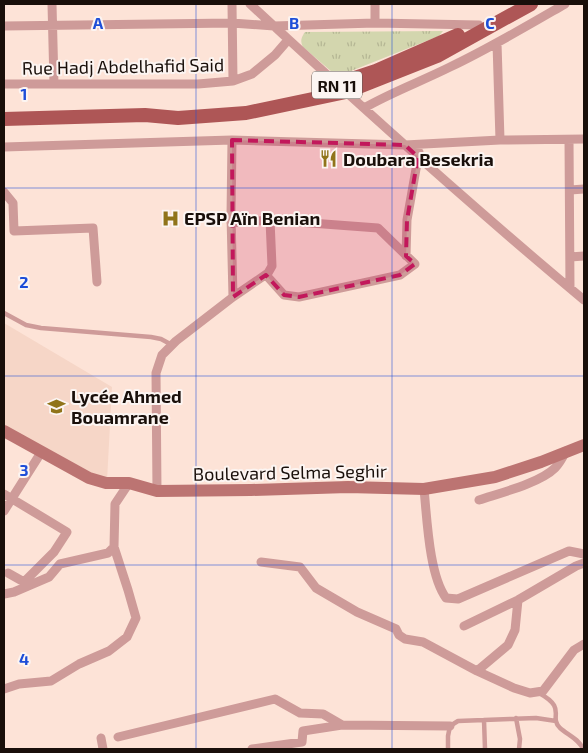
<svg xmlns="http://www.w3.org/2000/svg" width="588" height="753" viewBox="0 0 588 753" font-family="'Exo 2',sans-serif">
<defs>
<pattern id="grass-tufts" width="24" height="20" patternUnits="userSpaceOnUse" patternTransform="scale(1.25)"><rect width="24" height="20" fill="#d3d6ae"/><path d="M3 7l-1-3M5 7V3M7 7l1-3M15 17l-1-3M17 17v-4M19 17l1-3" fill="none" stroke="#b5b694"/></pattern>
</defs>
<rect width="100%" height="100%" fill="#fde3d7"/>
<!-- built -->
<path fill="#f6d6c7" d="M 4,323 L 112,387 L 107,481 L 4,425 Z"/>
<!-- grass -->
<path fill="url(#grass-tufts)" d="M 443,31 L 439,36 L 351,71 L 338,73 L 332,72 L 303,47 C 300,41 301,38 305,32 Z"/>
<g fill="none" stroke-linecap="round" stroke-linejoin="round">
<!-- service -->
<path stroke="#ce9b99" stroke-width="4.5" d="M 4,313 L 26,325 L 41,328 L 151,337 L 161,339 L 172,345
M 539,693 C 568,709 548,716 560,728 C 568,735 579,739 583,749
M 516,718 L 520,739 L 519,749
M 484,720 L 485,749
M 448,749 L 448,736 L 450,726 L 458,721 L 536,718 L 556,721"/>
<!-- minor -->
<path stroke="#ce9b99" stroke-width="9" d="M 52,4 L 54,84
M 232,4 L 233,81
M 250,4 C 359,105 470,205 584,300
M 375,23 L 375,4
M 4,26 L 232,23 L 274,26 L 375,23 L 479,25
M 497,43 L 500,140
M 4,84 L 198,84 L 233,81 L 252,74 L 275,55 L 288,40
M 364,108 C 392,92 422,81 450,67 C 490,48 527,26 565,4
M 232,140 L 231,216 L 233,297
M 569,140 L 570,288
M 4,147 L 232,140 L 405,145 L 500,140 L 584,139
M 570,190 L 584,189
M 4,192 L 13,203 L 14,231 L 93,228 L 97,282
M 231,223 L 270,220 L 378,228 L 415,264 L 400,275 L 299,297 L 284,295 L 266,275
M 406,256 L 407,220 L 419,152
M 570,257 L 584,256
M 424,489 C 427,518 429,575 446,598 L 458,599 L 569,551 L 584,554
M 157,491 L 156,373 L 162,355 L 176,341 L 233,297 L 268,273 L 272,266 L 270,220
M 4,494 L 67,532 L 54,552 L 24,582 L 8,573
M 479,500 C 500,493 540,483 555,468 C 560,463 563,457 566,451
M 4,511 L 42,451
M 261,562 L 300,567 L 316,588 L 357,612 L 396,629 L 399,635 L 405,639 L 423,642 L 477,671 L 514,688 L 530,693 L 543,691 L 574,650 L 584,644
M 4,594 L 14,592 L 49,577 L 60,564 L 108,553 L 114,547 L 115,504 L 129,483
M 464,626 L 518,600 L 576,566 L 584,563
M 477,671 L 508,645 L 515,630 L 518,600
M 4,689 L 19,684 L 51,681 L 79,664 L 109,651 L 127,637 L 136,618 L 128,590 L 114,547
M 118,737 L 275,699 L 300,713 L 323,714 L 342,725
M 101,738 L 103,749
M 252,749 L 302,742 L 303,731 L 342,725 L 450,726"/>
<!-- secondary -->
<path stroke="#bc7472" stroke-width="12" d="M 4,431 L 89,478 L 106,483 L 129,483 L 157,491 L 251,490 L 348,487 L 424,489 L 495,477 L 541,462 L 584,445"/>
<!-- primary -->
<path stroke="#ae5656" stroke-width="14" d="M 325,88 L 376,71 L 458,35
M 4,119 L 145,115 L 178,118 L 246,113 L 346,92 L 437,56 L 531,4"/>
</g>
<!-- marked area -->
<path fill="#c2185b" fill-opacity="0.2" stroke="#c2185b" stroke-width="4" stroke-dasharray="10 6" stroke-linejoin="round" d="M 232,140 L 405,145 L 418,157 L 407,220 L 406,256 L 415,264 L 400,275 L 299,297 L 284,295 L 266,275 L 233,297 Z"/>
<!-- grid -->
<path fill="none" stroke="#1d4ed8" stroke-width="1" stroke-opacity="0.55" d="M 196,4 L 196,749M 392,4 L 392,749M 4,188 L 584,188M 4,376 L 584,376M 4,565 L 584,565"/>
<!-- icons -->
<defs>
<symbol id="restaurant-bare" viewBox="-9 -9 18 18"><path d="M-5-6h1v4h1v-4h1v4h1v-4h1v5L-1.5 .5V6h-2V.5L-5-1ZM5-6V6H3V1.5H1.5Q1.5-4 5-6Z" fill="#90741a" stroke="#fcf5f2" stroke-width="2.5" paint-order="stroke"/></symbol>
<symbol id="hospital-bare" viewBox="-9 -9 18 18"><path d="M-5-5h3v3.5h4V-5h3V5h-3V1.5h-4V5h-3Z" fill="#90741a" stroke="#fcf5f2" stroke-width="2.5" paint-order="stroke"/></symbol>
<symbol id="school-bare" viewBox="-9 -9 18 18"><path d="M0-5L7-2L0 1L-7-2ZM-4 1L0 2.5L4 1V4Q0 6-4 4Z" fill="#90741a" stroke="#fcf5f2" stroke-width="2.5" paint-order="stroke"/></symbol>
</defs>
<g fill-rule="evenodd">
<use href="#restaurant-bare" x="316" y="146" width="25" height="25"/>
<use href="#hospital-bare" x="158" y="206" width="25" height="25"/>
<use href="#school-bare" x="44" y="394" width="25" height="25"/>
</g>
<g text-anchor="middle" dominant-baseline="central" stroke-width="4" stroke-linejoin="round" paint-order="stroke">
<!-- shield labels -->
<rect fill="#fcf5f2" stroke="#5d5450" stroke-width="1" x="312" y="71.5" width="50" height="27" rx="4"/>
<g font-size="16" font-weight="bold" fill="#190f0a">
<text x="337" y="85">RN 11</text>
</g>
<!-- street labels -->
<g font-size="18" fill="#190f0a" stroke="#fcf5f2">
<text transform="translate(123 66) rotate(-1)">Rue Hadj Abdelhafid Said</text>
<text transform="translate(290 472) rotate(-1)">Boulevard Selma Seghir</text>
</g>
<!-- poi labels -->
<g font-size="18" font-weight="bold" fill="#190f0a" stroke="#fcf5f2" text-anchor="start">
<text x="343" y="159">Doubara Besekria</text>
<text x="184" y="218">EPSP Aïn Benian</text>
<text x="71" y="396">Lycée Ahmed<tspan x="71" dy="21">Bouamrane</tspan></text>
</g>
</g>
<g font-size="16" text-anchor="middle" font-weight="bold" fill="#1d4ed8" stroke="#fcf5f2" stroke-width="4" stroke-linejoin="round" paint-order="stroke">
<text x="98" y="29">A</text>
<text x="294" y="29">B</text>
<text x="490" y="29">C</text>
<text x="24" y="100">1</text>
<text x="24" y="288">2</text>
<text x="24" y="476">3</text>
<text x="24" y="665">4</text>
</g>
<!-- border -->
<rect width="588" height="753" fill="none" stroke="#190f0a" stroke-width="10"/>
</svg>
